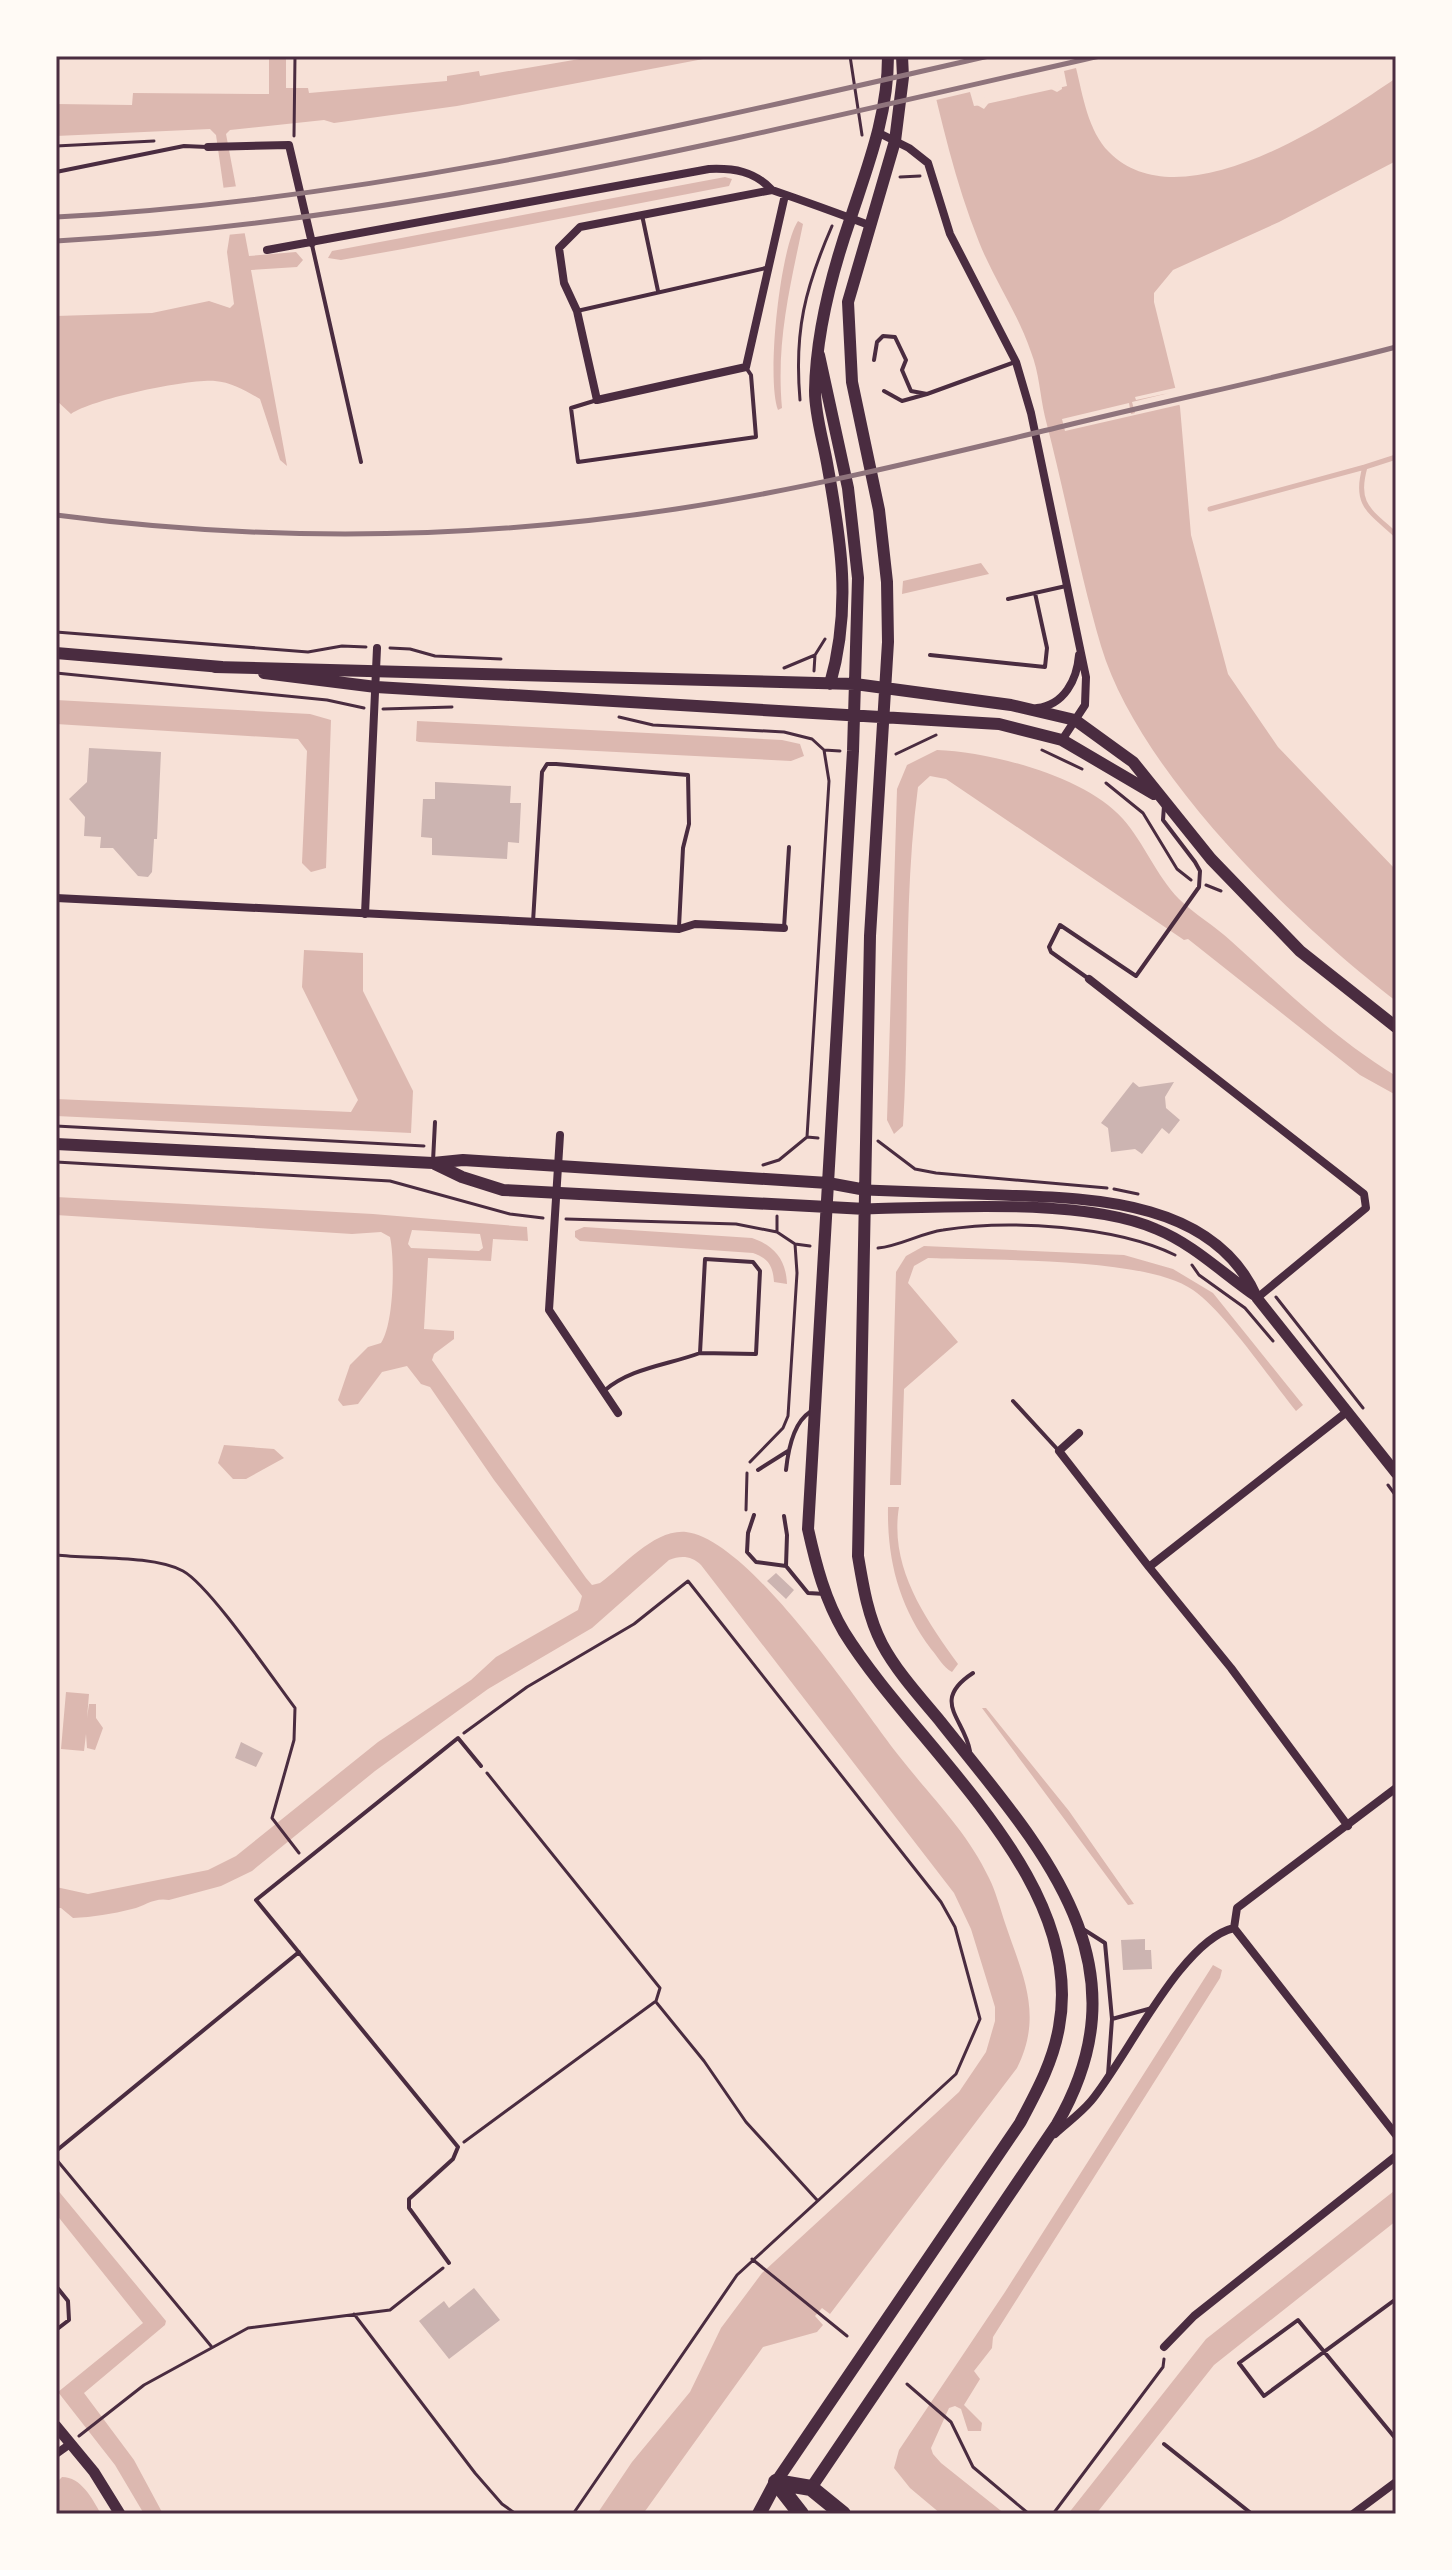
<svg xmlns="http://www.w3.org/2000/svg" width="1452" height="2570" viewBox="0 0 1452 2570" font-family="Lato,sans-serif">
<rect width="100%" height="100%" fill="#f7e1d7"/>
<!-- water -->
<path fill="#dcb8b0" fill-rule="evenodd" d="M 269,56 L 286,56 L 286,88 L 308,88 L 309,93 L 447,81 L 447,76 L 479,71 L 480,76 L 597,56 L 719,56 L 457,106 L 334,123 L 324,120 L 230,130 L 226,134 L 249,256 L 296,252 L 303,260 L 297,267 L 251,270 L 287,466 L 280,460 L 260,399 C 246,391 231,382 215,381 C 187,379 93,399 71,414 L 56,400 L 56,316 L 152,313 L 209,301 L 230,308 L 234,304 L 227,252 L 230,233 L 216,135 L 210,129 L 56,136 L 56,104 L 132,105 L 133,93 L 269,94 Z
M 926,56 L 965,56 L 977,105 L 984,109 L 991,100 L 1049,88 L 1057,92 L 1062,89 L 1058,56 L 1076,68 C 1083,96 1088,131 1109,152 C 1180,224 1332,122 1396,78 L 1396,161 L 1279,222 L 1173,270 L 1154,293 L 1154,302 L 1180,407 L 1191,535 L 1228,674 L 1278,747 L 1396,870 L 1396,1001 C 1294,923 1138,771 1101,646 C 1079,571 1065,493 1045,417 C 1040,395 1039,372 1031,352 C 1018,313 994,280 979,242 C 955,182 941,119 926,56 Z
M 725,177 L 732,179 L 729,186 L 403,249 L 341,260 L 328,258 L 332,251 Z
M 798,221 L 803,224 C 790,287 776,342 782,408 L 778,410 C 766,379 780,248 798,221 Z
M 981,563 L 989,574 L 902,594 L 903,581 Z
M 56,700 L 310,714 L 331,720 L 326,868 L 311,872 L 302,863 L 307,751 L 298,739 L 56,724 Z
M 417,721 L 782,740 L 800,744 L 804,756 L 791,761 L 419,742 L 416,741 Z
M 937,750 C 991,752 1085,776 1123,819 C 1144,843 1156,875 1179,899 C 1194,914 1215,926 1231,941 C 1283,988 1335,1039 1396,1076 L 1396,1095 L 1360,1075 L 1188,939 L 1184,940 L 946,779 L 930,776 L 918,787 C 903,900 910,1013 903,1126 L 894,1134 L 887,1120 L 897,789 L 907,765 Z
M 304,950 L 363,953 L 363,991 L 413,1091 L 411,1133 L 56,1116 L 56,1099 L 351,1112 L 358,1100 L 302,987 Z
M 56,1197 L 373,1214 L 527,1227 L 528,1241 L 493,1239 L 491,1261 L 428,1258 L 424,1329 L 454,1331 L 454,1339 L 434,1354 L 432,1360 L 586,1578 L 592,1585 L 600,1583 C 624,1566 654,1529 686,1532 C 750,1539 859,1705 899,1756 C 930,1796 967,1831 989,1878 C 996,1892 1000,1908 1005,1923 C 1022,1974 1044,2014 1017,2068 L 830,2314 L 822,2308 L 815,2316 L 823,2325 L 817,2332 L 763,2347 L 643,2514 L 597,2514 L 632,2462 L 690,2392 L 721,2328 L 762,2273 L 959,2092 L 986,2052 L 995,2021 L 995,2007 L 971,1929 L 954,1893 L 701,1565 C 692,1556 681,1555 669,1560 L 592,1628 L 488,1689 L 375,1771 L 252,1871 L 221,1886 L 169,1900 C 154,1897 145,1906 132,1909 C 112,1914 93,1917 73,1918 L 61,1908 L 56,1908 L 56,1887 L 88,1894 L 208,1870 L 236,1856 L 378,1742 L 471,1680 L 496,1657 L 578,1610 L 582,1596 L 494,1480 L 430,1387 L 421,1384 L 407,1366 L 382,1372 L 358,1404 L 343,1406 L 338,1400 L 350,1365 L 368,1347 L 381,1343 C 394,1324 395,1260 390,1237 L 381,1232 L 352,1234 L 56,1215 ZM 412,1230 L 480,1234 L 483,1248 L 479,1251 L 411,1248 L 408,1244 Z
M 584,1227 L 752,1238 C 775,1246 786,1260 787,1284 L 774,1282 C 773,1266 768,1258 753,1253 L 580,1241 L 575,1237 L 575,1231 Z
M 924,1246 L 1124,1255 L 1173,1269 L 1213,1293 L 1303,1405 L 1296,1411 C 1270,1379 1224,1311 1193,1290 C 1144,1256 991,1261 928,1258 L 914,1266 L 908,1283 L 958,1342 L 904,1389 L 901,1485 L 890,1485 L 896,1272 L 906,1256 Z
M 224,1445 L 274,1449 L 284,1458 L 246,1479 L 233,1479 L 218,1463 Z
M 888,1507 L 899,1507 C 889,1568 926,1619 958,1664 L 952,1672 C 943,1667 938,1657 931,1649 C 899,1606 887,1560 888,1507 Z
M 66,1692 L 89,1694 L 87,1718 L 89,1704 L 96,1704 L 96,1718 L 103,1728 L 95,1750 L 87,1748 L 86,1734 L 84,1751 L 61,1749 Z
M 982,1708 L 986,1708 L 1069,1811 L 1134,1904 L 1128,1905 Z
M 1213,1965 L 1222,1970 L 1220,1978 L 993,2337 L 992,2348 L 974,2371 L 980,2379 L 964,2405 L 982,2423 L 981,2431 L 968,2431 L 961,2409 L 955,2406 L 949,2408 L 931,2448 L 933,2454 L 941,2463 L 1005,2514 L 941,2514 L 910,2488 L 894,2468 L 899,2450 L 1005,2292 Z
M 56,2188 L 166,2321 L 165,2325 L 84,2393 L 134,2460 L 163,2514 L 144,2514 L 115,2465 L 58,2392 L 143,2323 L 56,2214 Z
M 1394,2191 L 1396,2221 L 1214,2365 L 1096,2514 L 1068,2514 L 1206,2339 Z
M 62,2477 C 81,2477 92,2498 101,2514 L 56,2511 L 56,2483 Z"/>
<!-- pier -->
<path fill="#f7e1d7" d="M 922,56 L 969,56 L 982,105 L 974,106 L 970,92 L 932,101 Z
M 977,56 L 1046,56 L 1056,88 L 1060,83 L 1054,56 L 1077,56 L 1080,67 L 1064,71 L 1067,86 L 986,104 Z
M 239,186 L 247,233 L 226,235 L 221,188 Z
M 1179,387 L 1183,404 L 1065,431 L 1062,419 L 1129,403 L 1131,414 L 1135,413 L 1132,402 L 1169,393 L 1136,400 L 1135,397 Z"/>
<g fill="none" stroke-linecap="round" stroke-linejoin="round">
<!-- stream -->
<path stroke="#dcb8b0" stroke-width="5" d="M 1396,457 L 1365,467 C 1354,505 1370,511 1396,535
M 1210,509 L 1365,467"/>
</g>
<!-- building -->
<path fill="#ccb4b1" d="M 89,748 L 161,752 L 157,839 L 154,839 L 152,872 L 148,877 L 138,876 L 113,848 L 100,848 L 101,837 L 84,836 L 85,817 L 69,799 L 87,782 Z
M 435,782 L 511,786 L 510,803 L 521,803 L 519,843 L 508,842 L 507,859 L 432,855 L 432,838 L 421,837 L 423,799 L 435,799 Z
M 1133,1082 L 1139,1087 L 1174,1082 L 1165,1097 L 1166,1108 L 1180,1120 L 1169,1134 L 1162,1128 L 1142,1154 L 1135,1149 L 1111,1152 L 1108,1128 L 1101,1123 Z
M 776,1573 L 794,1590 L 786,1599 L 767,1581 Z
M 241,1742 L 263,1753 L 256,1767 L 235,1758 Z
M 1145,1939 L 1145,1950 L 1151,1950 L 1152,1969 L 1123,1970 L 1121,1940 Z
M 474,2288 L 500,2320 L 449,2359 L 419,2321 L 444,2301 L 449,2308 Z"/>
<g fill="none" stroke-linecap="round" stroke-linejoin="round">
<!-- path -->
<path stroke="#4a2c40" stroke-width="3" d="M 850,56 L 862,135
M 294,136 L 295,56
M 56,146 L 154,141
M 900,177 L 920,176
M 800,400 C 794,331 805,288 832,226
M 56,632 L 308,652 L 342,646 L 366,647
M 390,648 L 410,649 L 435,656 L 501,659
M 784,668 L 815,655 L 825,639
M 814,671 L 815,655
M 56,673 L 327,700 L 364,708
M 383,709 L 452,707
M 619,717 L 653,725 L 784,732 L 812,739 L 824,750
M 824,750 L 840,751
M 1042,750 L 1082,769
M 896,754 L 936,735
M 1106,783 L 1143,813 L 1177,869 L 1191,880
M 1206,885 L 1221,891
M 56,1126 L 424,1146
M 807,1137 L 829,781 L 824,750
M 878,1141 L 915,1169 L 936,1173 L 1107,1188
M 56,1162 L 390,1181 L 510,1214 L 543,1218
M 763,1165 L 779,1160 L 807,1137 L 818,1138
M 1114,1189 L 1138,1194
M 566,1219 L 736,1224 L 777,1232 L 795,1244 L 810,1246
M 777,1232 L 777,1216
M 878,1248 C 900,1246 921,1233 943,1230 C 1009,1219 1116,1226 1175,1255
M 1192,1265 L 1199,1275 L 1245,1308 L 1273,1341
M 1276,1297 L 1363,1408
M 750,1462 L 783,1428 L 788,1416 L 797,1273 L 795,1244
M 1388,1485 L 1396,1496
M 746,1510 L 747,1473
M 56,1555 C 91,1559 153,1555 183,1571 C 210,1586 273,1679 295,1708 L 294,1740 L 272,1818 L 299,1853
M 464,1733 L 527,1687 L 634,1624 L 688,1581 L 941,1902 L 955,1927 L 980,2019 L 956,2074 L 737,2275 L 573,2514
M 656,2002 L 704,2061 L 746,2122 L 817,2200
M 464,2142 L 656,2001 L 660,1988 L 487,1773
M 56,2159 L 211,2346
M 752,2259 L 847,2336
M 354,2314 L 475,2473 L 502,2504 L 516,2514
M 907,2384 L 951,2422 L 973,2467 L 1029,2514
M 79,2436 L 144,2385 L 248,2328 L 390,2310 L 443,2268
M 1053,2514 L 1163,2367 L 1164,2359"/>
<!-- service -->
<path stroke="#4a2c40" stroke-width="4" d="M 56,172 L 184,146 L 207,147
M 642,215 L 658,291
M 312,245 L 361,462
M 577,311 L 766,268
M 874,360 L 877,342 L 883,336 L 895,337 L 906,360 L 902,370 L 911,391 L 927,394 L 902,401 L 884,391
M 927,394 L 1015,362
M 597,400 L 571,408 L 578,462 L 756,437 L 751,375 L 747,369
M 1008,599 L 1066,586
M 930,655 L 1045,667 L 1047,648 L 1035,593
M 533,922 L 542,772 L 547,764 L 556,764 L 688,775 L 689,824 L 683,848 L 679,927
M 784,928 L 789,847
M 1089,979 L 1051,952 L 1049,947 L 1060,925 L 1136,976 L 1199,887 L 1200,871 L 1195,862 L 1163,820 L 1164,806
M 433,1161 L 435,1122
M 604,1391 C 630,1368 668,1365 700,1353 L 705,1259 L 753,1262 L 760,1271 L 756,1354 L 700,1353
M 1013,1401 L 1059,1451
M 758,1470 L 788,1451
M 786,1470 C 788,1451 793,1423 810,1412
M 754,1515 L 748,1533 L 747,1552 L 756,1562 L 786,1566
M 784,1516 L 787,1535 L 786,1566 L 808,1593 L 825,1594
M 970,1751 C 964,1718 930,1701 973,1673
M 1083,1929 L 1105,1943 L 1112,2019 L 1108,2075
M 1112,2019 L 1152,2008
M 56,2151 L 299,1952
M 449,2263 L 409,2208 L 409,2199 L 453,2159 L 458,2147 L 256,1900 L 458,1738 L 481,1766
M 56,2286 L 68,2301 L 69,2320 L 56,2330
M 1396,2299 L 1264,2396 L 1239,2363 L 1298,2320 L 1396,2439
M 1164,2444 L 1252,2514"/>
<!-- minor -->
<path stroke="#4a2c40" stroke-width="8" d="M 879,133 L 909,148 L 928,163 L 950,234 L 1016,362 L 1031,413 L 1086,677 L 1085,705 L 1062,740
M 208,147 L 289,145 L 312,243
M 785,195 L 746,367 L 597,400 L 577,311 L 564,283 L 559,248 L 580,227 L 772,190 C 804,201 837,213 869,225
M 267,250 L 709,169 C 734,168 754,171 772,190
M 1037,708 C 1064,705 1077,680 1079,655
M 56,898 L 679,929 L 695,924 L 784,928
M 365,914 L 377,648
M 1089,979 L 1364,1194 L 1366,1208 L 1257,1298
M 560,1135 L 549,1310 L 618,1413
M 1079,1433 L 1059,1451 L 1149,1567
M 1396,1788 L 1237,1908 L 1234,1928 L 1396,2135
M 1348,1826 L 1231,1668 L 1149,1567 L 1348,1411
M 1055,2134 C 1067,2123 1081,2113 1091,2101 C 1127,2058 1181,1940 1234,1928
M 1164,2347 L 1194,2316 L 1396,2156
M 56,2454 L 70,2444
M 1353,2514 L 1396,2482"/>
<!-- tertiary -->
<path stroke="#4a2c40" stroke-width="11" d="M 866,1190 C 911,1192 956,1193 1001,1195 C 1091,1198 1215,1200 1257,1298 L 1396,1473
M 866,1209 C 945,1207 1085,1198 1156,1229 C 1195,1245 1223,1274 1257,1297
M 56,2426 L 94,2472 L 120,2514"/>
<!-- secondary -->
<path stroke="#4a2c40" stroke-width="12" d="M 56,653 L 222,667
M 215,667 L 855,684 L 1011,705 L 1075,720 L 1133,762 L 1211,859 L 1300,951 L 1396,1027
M 264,673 L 376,687 L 999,724 L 1062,740 L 1154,794
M 830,684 C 852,607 841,540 827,463 C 823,440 815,415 815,391 C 816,333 831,275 850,220 C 868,165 888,115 888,56
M 56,1144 L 433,1163 L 463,1160 L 828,1183 L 866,1190
M 435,1164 L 462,1177 L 503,1190 L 866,1209
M 776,2482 L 1020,2123 C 1037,2091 1053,2062 1059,2027 C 1087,1878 915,1747 844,1632 C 825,1600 816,1565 808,1529 L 853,751 L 858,578 L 848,488 L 819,355
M 811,2488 L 1057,2124 C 1152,1960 1037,1844 940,1721 C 920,1697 897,1672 882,1644 C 868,1617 863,1586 858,1556 L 870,936 L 888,642 L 887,582 L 879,510 L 852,382 L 848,302 L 895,141 L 903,77 L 902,56"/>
<!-- primary -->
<path stroke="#4a2c40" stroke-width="14" d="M 759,2514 L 776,2482"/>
<!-- motorway -->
<path stroke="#4a2c40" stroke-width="16" d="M 776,2482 L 811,2488 L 843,2514
M 776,2482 L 801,2514"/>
<!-- rail -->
<path stroke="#8f747c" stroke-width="5" d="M 56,217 C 376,200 679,126 989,56
M 56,241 C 414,221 752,134 1100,56
M 56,515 C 262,542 471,540 676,509 C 806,489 935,457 1064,426 C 1174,399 1286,376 1396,347"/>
</g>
<!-- border -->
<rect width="1452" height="2570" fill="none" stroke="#fffaf5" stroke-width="116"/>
<rect x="58" y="58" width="1336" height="2454" fill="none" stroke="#4a2c40" stroke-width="3"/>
</svg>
